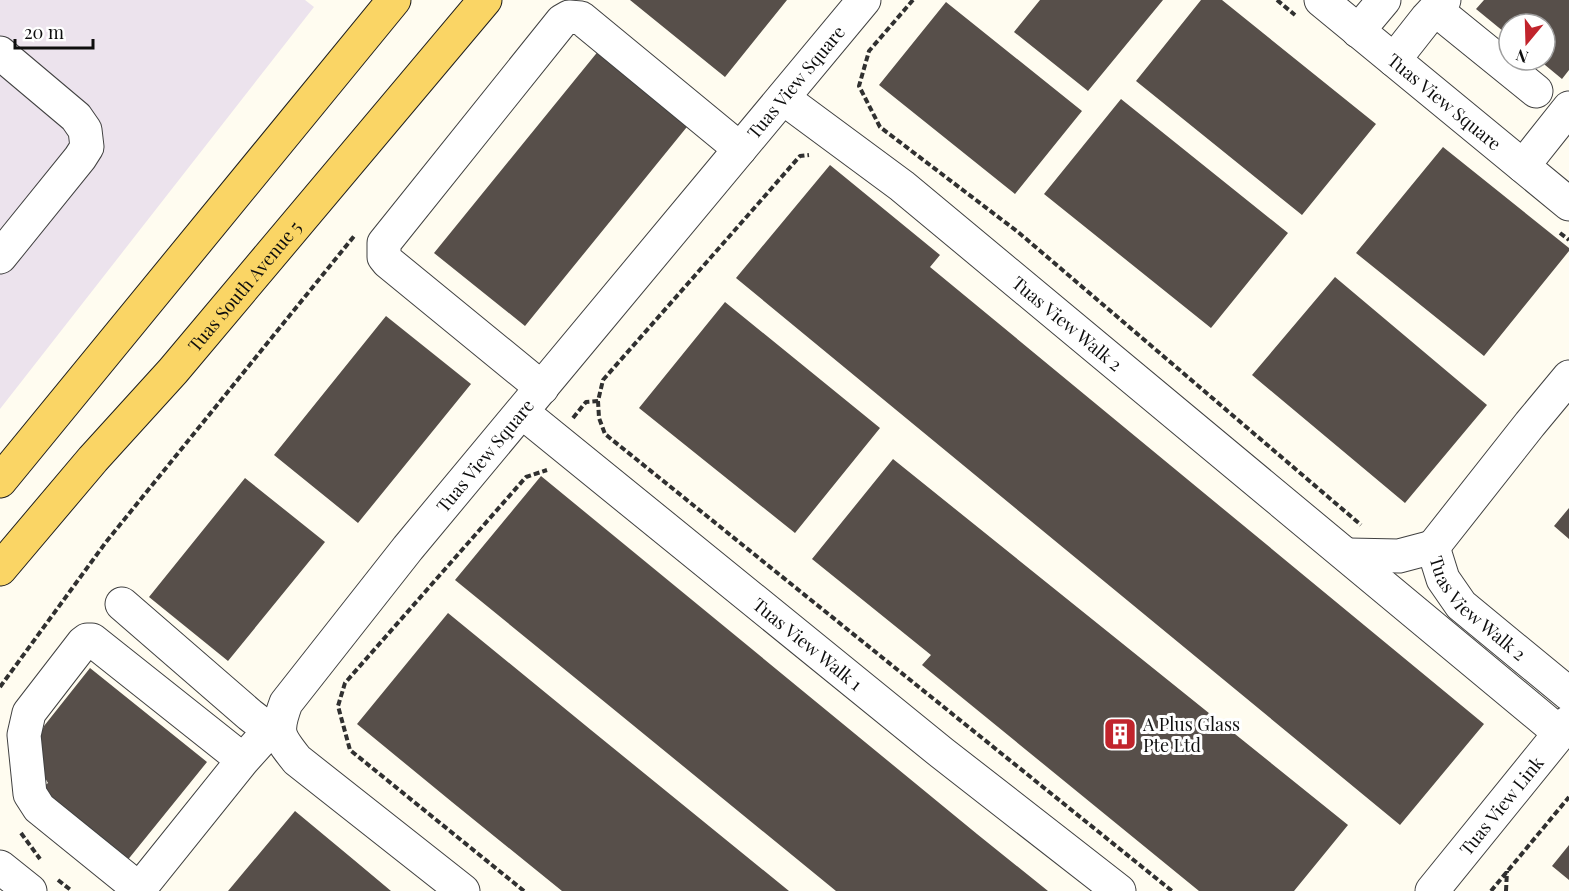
<svg xmlns="http://www.w3.org/2000/svg" width="1569" height="891" viewBox="0 0 1569 891" font-family="'Playfair Display',serif">
<rect width="100%" height="100%" fill="#fffcf0"/>
<!-- industrial -->
<path fill="#ece3ed" d="M 0,0 L 305,0 L 314,7 L 0,409 Z"/>
<!-- building -->
<path fill="#574f4a" d="M 630,0 L 787,0 L 725,77 Z
M 1040,0 L 1163,0 L 1088,91 L 1014,32 Z
M 1201,0 L 1222,0 L 1376,124 L 1302,215 L 1136,81 Z
M 1484,0 L 1569,0 L 1569,70 L 1562,79 L 1539,60 L 1545,60 L 1545,24 L 1509,24 L 1509,36 L 1476,9 Z
M 946,2 L 1082,111 L 1015,194 L 879,85 Z
M 604,44 L 695,117 L 525,326 L 434,253 Z
M 1121,99 L 1288,233 L 1211,328 L 1044,194 Z
M 1443,147 L 1569,248 L 1569,251 L 1484,356 L 1356,253 Z
M 830,165 L 940,255 L 930,267 L 1484,724 L 1400,825 L 736,278 Z
M 1335,277 L 1487,405 L 1405,503 L 1252,375 Z
M 725,302 L 880,428 L 795,533 L 639,408 Z
M 386,316 L 471,384 L 358,523 L 274,455 Z
M 893,459 L 1348,825 L 1294,891 L 1199,891 L 922,665 L 931,655 L 812,559 Z
M 541,476 L 977,834 L 1048,891 L 836,891 L 601,699 L 455,580 Z
M 245,478 L 325,542 L 228,661 L 149,597 Z
M 1569,508 L 1569,539 L 1554,526 Z
M 448,613 L 591,730 L 789,891 L 562,891 L 452,802 L 357,724 Z
M 90,668 L 207,762 L 122,867 L 32,795 L 48,783 L 39,768 L 38,740 L 44,726 Z
M 295,811 L 354,860 L 391,891 L 228,891 Z
M 1569,845 L 1569,880 L 1552,866 Z"/>
<g fill="none" stroke-linecap="round" stroke-linejoin="round">
<defs>
<g id="minor">
<path id="s1" d="M 1321,0 L 1569,204"/>
<path d="M 1436,10 L 1536,91"/>
<path d="M 1358,31 L 1384,0"/>
<path d="M 0,53 L 76,117 L 85,130 L 87,147 L 80,158 L 0,257"/>
<path d="M 1394,60 L 1427,18 L 1444,0"/>
<path id="s2" d="M 783,98 L 902,186 L 1560,733"/>
<path d="M 1523,166 L 1569,108"/>
<path d="M 542,388 L 388,262 L 384,257 L 384,243 L 562,21 L 569,17 L 581,18 L 740,149"/>
<path id="s3" d="M 522,412 L 942,753 L 1119,891"/>
<path d="M 1433,547 L 1530,424 L 1569,377"/>
<path id="s4" d="M 1433,547 L 1443,579 L 1461,605 L 1569,694"/>
<path d="M 1349,555 L 1399,556 L 1433,547"/>
<path d="M 122,604 L 250,715 L 280,738"/>
<path d="M 243,760 L 92,640 L 87,640 L 83,643 L 29,713 L 24,735 L 30,794 L 39,808 L 128,880 L 139,885 L 145,882 L 243,760 L 270,730"/>
<path d="M 0,867 L 30,891"/>
<path id="s5" d="M 463,891 L 297,760 C 278,736 275,733 286,703 L 408,548 L 864,0"/>
<path id="s6" d="M 1432,891 L 1569,722"/>
</g>
<g id="major">
<path d="M 0,481 L 394,0"/>
<path id="s7" d="M 0,569 L 93,459 L 173,371 L 485,0"/>
</g>
</defs>
<!-- minor casing -->
<use href="#minor" stroke="#414141" stroke-width="35"/>
<!-- major casing -->
<use href="#major" stroke="#1f1f1f" stroke-width="35"/>
<!-- path -->
<path stroke="#303030" stroke-width="4" stroke-dasharray="6 3" stroke-linecap="butt" d="M 913,0 L 869,51 L 859,86 L 880,127 L 1018,232 L 1361,525
M 1277,0 L 1295,15
M 1560,233 L 1569,240
M 598,401 L 599,418 L 605,434 L 1172,891
M 573,418 L 586,402 L 598,401 L 603,380 L 800,156 L 809,155
M 0,687 L 106,542 L 355,235
M 21,833 L 40,859
M 58,880 L 72,891
M 524,891 L 350,750 L 338,706 L 345,683 L 526,477 L 547,470
M 1491,891 L 1569,797
M 1506,891 L 1507,871"/>
<!-- minor -->
<use href="#minor" stroke="#fff" stroke-width="33"/>
<!-- major -->
<use href="#major" stroke="#fad565" stroke-width="33"/>
</g>
<!-- icons -->
<defs>
<symbol id="building-square" viewBox="-11 -11 22 22"><rect x="-9" y="-9" width="18" height="18" rx="4" fill="#c1242c" stroke="#fff"/><path d="M-4-6H4V6H1V3H-1V6H-4ZM-2.5-4.3h1.7v1.8h-1.7ZM.8-4.3h1.7v1.8H.8ZM-2.5-1h1.7V.8h-1.7ZM.8-1h1.7V.8H.8Z" fill="#fff"/></symbol>
</defs>
<g fill-rule="evenodd">
<use href="#building-square" x="1101" y="715" width="38" height="38"/>
</g>
<g text-anchor="middle" dominant-baseline="central" stroke-width="6" stroke-linejoin="round" paint-order="stroke">
<!-- street labels -->
<g font-size="18" fill="#0e0e0e" stroke="#fff">
<text stroke="none"><textPath href="#s5" startOffset="1078">Tuas View Square</textPath></text>
<text stroke="none"><textPath href="#s1" startOffset="160">Tuas View Square</textPath></text>
<text stroke="none"><textPath href="#s7" startOffset="374">Tuas South Avenue 5</textPath></text>
<text stroke="none"><textPath href="#s2" startOffset="363">Tuas View Walk 2</textPath></text>
<text stroke="none"><textPath href="#s5" startOffset="592">Tuas View Square</textPath></text>
<text stroke="none"><textPath href="#s4" startOffset="78">Tuas View Walk 2</textPath></text>
<text stroke="none"><textPath href="#s3" startOffset="368">Tuas View Walk 1</textPath></text>
<text stroke="none"><textPath href="#s6" startOffset="110">Tuas View Link</textPath></text>
</g>
<!-- poi labels -->
<g font-size="18" fill="#0e0e0e" stroke="#fff" text-anchor="start">
<text x="1143" y="724">A Plus Glass<tspan x="1143" dy="21">Pte Ltd</tspan></text>
</g>
</g>
<!-- north arrow -->
<g transform="translate(1527 42) rotate(199)"><circle r="28" fill="#ffffff" stroke="#9f9f9f" stroke-width="1.5"/>
<path d="M0-4.5L10 22L0 15L-10 22Z" fill="#c1242c"/>
<text y="-9" font-size="16" font-weight="bold" text-anchor="middle" fill="#0e0e0e">N</text>
</g>
<!-- scale -->
<path d="M15 39v9h78v-9" fill="none" stroke="#0e0e0e" stroke-width="3"/>
<text x="24" y="39" font-size="18" fill="#0e0e0e" stroke="#ffffff" stroke-width="4.5" paint-order="stroke">20 m</text>
</svg>
